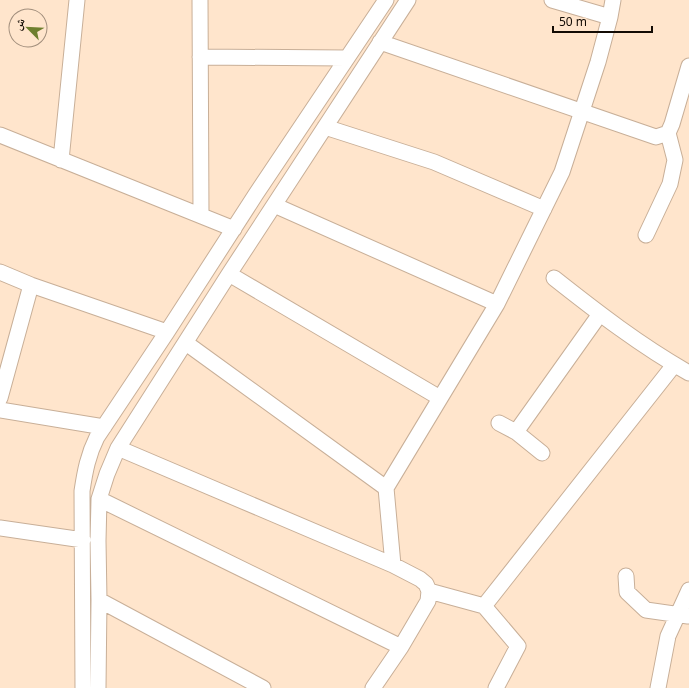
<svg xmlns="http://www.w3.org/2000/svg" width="689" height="688" viewBox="0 0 689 688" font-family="'Noto Sans','Noto Naskh Arabic',sans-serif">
<rect width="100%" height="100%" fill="#ffe5cc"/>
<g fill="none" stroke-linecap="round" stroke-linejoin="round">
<defs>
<path id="minor" d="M 200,0 L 201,215
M 552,0 L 610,17
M 380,42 L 656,137 L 668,133
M 200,57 L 346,58
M 325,127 L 434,162 L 544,209
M 0,135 L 234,229
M 61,160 L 77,0
M 274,205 L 497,304
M 646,235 L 670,184 L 675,160 L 668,133 L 672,124 L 689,66
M 0,272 L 31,285 L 167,332
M 229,274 L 440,398
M 554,278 C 597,312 641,346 689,373
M 186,343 L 386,488
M 0,398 L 31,285
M 0,410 L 104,427
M 499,423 L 516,432 L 542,453
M 516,432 L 600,314
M 118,448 L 393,565 L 420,579 L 426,584 L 429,591 L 428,601 L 401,647 L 373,688
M 99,499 L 401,647
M 0,528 L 83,540
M 393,565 L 386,488 L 497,304 L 562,172 L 598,62 L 610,17 L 613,0
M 626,576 L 627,592 L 646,610 L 688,616
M 429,591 L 484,606 L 518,646 L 496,688
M 99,600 L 263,688
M 484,606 L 674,365
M 83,688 L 82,491 C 85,471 88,455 97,437 L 167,332 L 256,194 L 386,0
M 98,688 L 99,600 L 98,541 L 99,499 L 107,474 L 118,448 L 229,274 L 408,0
M 658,688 L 668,636 L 689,590"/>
</defs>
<!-- minor casing -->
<use href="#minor" stroke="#c8af98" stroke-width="17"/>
<!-- minor -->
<use href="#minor" stroke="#fff" stroke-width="15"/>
</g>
<!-- north arrow -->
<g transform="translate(28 28) rotate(294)"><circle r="19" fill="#ffe5cc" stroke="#a18e7c"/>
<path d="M0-3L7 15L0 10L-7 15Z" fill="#6e7f2e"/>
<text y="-6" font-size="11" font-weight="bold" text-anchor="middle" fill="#130b04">ش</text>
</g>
<!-- scale -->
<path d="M553 26v6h99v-6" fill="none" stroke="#130b04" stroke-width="2"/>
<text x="559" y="26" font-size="12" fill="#130b04" stroke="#ffe5cc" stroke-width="3" paint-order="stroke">50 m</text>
</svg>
